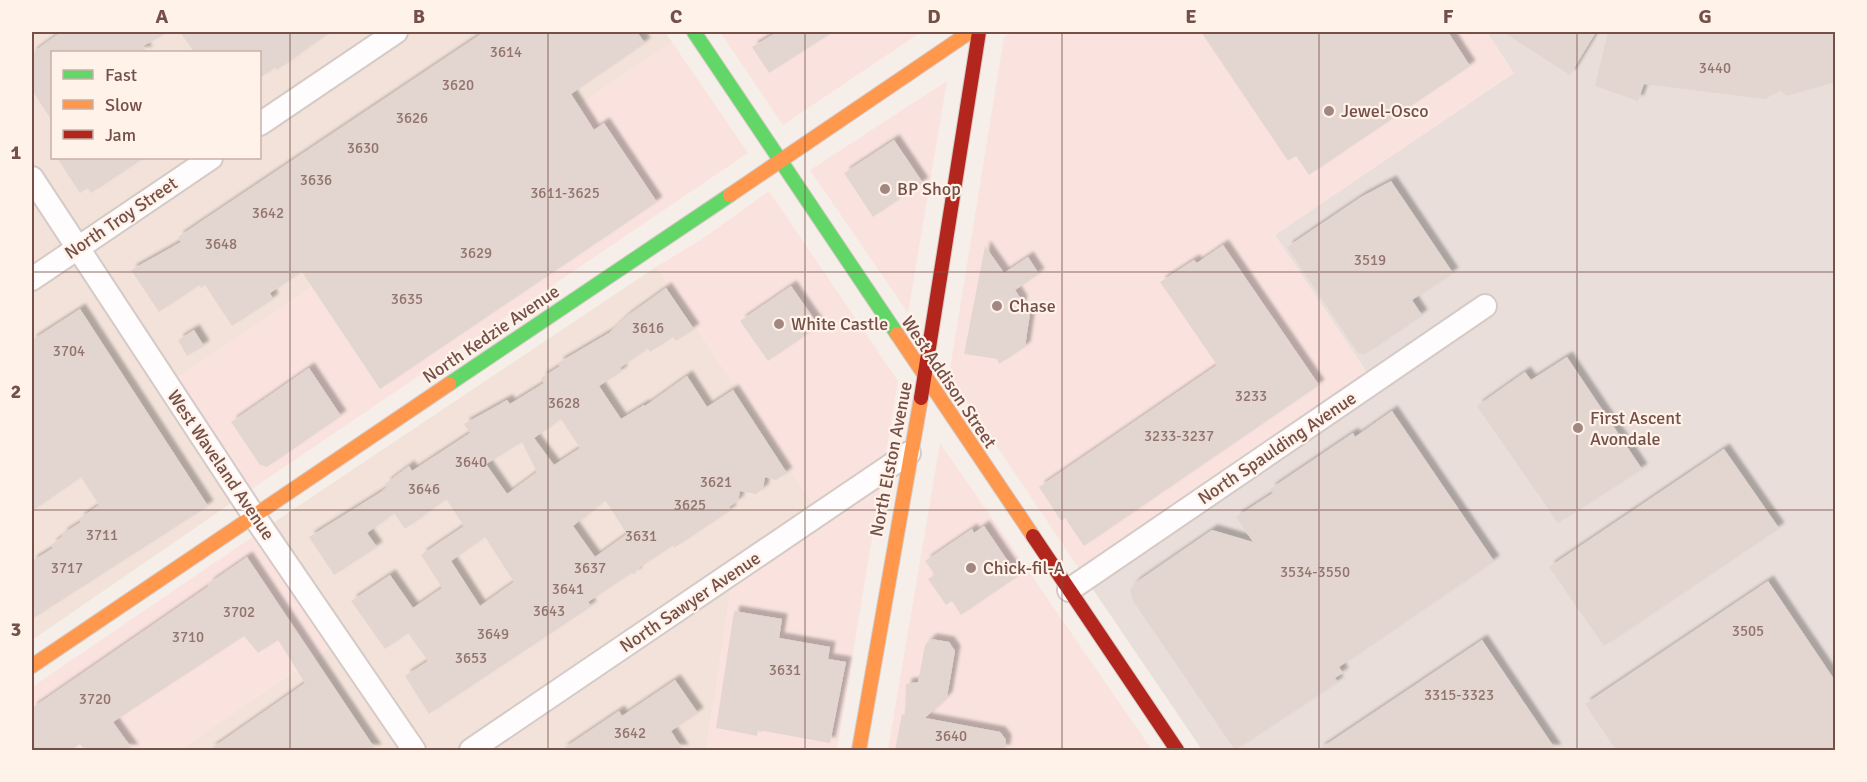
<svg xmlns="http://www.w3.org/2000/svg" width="1867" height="782" viewBox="0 0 1867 782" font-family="Signika,sans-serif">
<defs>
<filter id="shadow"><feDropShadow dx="5.5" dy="-5.5" stdDeviation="1.5" flood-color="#0004"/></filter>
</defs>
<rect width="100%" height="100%" fill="#f6eee9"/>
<!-- residential -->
<path fill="#f2e2d9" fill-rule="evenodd" d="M 32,32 L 665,32 L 672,42 L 168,384 L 243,495 L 32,640 ZM 52,52 L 260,52 L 260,158 L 52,158 Z
M 656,267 L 819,513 L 734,569 L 706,750 L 179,750 L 337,643 L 261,531 Z"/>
<!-- commercial -->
<path fill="#fae3df" d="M 720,32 L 921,32 L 783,125 Z
M 1012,32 L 1487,32 L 1515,72 L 1275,235 L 1376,386 L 1088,582 L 949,375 L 1004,37 Z
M 672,42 L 748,153 L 243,495 L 168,384 Z
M 947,81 L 908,313 L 810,170 Z
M 769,191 L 898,381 L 837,750 L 706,750 L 734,569 L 818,512 L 656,267 L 702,239 Z
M 940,443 L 1152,750 L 888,750 Z
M 261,531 L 337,643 L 179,750 L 32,750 L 32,687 Z"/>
<!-- industrial -->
<path fill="#e9deda" d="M 1487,32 L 1835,32 L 1835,750 L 1202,750 L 1088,582 L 1376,386 L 1275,235 L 1514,73 Z"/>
<!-- building -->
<path fill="#e3d5d0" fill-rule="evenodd" filter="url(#shadow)" d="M 61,32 L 169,32 L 143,46 L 147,52 L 52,52 L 52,121 L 32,90 L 32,53 Z
M 180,32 L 330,32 L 277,70 L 275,67 L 260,78 L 260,52 L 194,52 Z
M 484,32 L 637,32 L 645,43 L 571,94 L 594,130 L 604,123 L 657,202 L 380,389 L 302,272 L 270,293 L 273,299 L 232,326 L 205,285 L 201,288 L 199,285 L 159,312 L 131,270 L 181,242 L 178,237 Z
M 777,32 L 833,32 L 769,73 L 752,47 Z
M 1201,32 L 1448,32 L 1470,66 L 1309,175 L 1296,156 L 1288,161 Z
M 1503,32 L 1596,32 L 1570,75 Z
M 1608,32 L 1836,32 L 1836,82 L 1786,96 L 1781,90 L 1765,99 L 1644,84 L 1638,101 L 1595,86 Z
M 894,140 L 923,183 L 873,217 L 844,173 Z
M 57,158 L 144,158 L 91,193 L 88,188 L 80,193 Z
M 1391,181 L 1453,273 L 1412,300 L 1422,315 L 1365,354 L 1358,353 L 1287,247 L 1361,197 Z
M 1223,245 L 1319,385 L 1084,546 L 1065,518 L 1061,521 L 1039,487 L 1217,365 L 1160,282 L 1194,260 L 1197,263 Z
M 985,246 L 1004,273 L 1028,257 L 1039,274 L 1015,290 L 1022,301 L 1019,312 L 1030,313 L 1025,347 L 999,364 L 997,359 L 964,354 Z
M 791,286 L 819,326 L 768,361 L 740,321 Z
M 666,288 L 694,329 L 676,341 L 673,337 L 650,352 L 648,348 L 620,368 L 622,371 L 599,386 L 621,419 L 644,405 L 645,406 L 687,376 L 707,407 L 733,390 L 787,473 L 776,480 L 765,477 L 763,489 L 756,494 L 740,491 L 738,501 L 729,507 L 731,510 L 674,548 L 673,545 L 637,569 L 635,574 L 631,573 L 588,602 L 591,606 L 584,611 L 429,714 L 405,676 L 428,661 L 408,633 L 385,649 L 351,601 L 390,575 L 413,608 L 442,588 L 421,555 L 464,526 L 446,499 L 405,529 L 394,513 L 367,533 L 377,547 L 334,575 L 309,537 L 381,492 L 387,487 L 385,484 L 409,466 L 412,471 L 470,433 L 464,424 L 507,400 L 510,404 L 544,383 L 541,378 L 560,366 L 558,363 L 609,333 L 627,316 ZM 561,419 L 580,448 L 554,465 L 534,438 ZM 522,442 L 537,472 L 507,494 L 486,464 ZM 605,500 L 627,534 L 595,557 L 573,526 ZM 485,537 L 514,582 L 480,606 L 451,561 Z
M 80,309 L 208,506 L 32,619 L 32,561 L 53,548 L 51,545 L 63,536 L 62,534 L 81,522 L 79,519 L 99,505 L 81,477 L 32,511 L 32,340 Z
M 194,330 L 204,346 L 187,356 L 178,340 Z
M 1567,357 L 1642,469 L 1558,523 L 1477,406 L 1525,372 L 1531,380 Z
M 309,368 L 341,416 L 267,467 L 260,465 L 231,422 Z
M 1392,411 L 1494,561 L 1339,667 L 1343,673 L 1335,678 L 1338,682 L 1235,750 L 1133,601 L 1130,590 L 1135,583 L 1212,530 L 1253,542 L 1236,517 L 1273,493 L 1270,489 L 1353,433 L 1355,437 Z
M 1724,449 L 1779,528 L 1604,646 L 1549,567 Z
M 984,526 L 1018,576 L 961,615 L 952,601 L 946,605 L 928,579 L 935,575 L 925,561 L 972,529 L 974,533 Z
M 247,557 L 376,750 L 209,750 L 305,683 L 278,640 L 258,653 L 244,636 L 113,722 L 133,750 L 85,750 L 80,744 L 71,750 L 32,750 L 32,708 L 209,586 L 208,584 Z
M 1768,581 L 1836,682 L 1836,750 L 1616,750 L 1585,704 Z
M 734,611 L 782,619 L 779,638 L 830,647 L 828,659 L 846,662 L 830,743 L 758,730 L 757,736 L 716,728 Z
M 931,639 L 949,642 L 955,651 L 947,697 L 925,718 L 1000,732 L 1006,740 L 1005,750 L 895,750 L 902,714 L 905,715 L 906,684 L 918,682 L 925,645 Z
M 1482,640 L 1556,750 L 1318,750 Z
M 675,680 L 698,713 L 671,731 L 683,750 L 561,750 L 619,711 L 622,716 Z"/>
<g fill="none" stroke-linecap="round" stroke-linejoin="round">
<defs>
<path id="street" d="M 260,124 L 396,32
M 32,178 L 254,516 L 414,750
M 32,279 L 211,158
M 1069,590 L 1485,306
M 471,750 L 909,453"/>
<path id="fast" d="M 694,32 L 897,334
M 449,384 L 730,195"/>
<path id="slow" d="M 730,195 L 970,32
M 897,334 L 1033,536
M 32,666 L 449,384
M 859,750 L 921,398"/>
<path id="jam" d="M 921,398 L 979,32
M 1033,536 L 1177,750"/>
</defs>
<!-- street casing -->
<use href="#street" stroke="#d5cac6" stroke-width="26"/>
<!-- fast casing -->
<use href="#fast" stroke="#d6cac6" stroke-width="16"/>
<!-- slow casing -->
<use href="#slow" stroke="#d6cac6" stroke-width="16"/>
<!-- jam casing -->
<use href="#jam" stroke="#d6cac6" stroke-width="16"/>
<!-- street -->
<use href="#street" stroke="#fefcfc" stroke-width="22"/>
<!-- fast -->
<use href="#fast" stroke="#63d668" stroke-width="14"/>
<!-- slow -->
<use href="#slow" stroke="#ff974d" stroke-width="14"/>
<!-- jam -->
<use href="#jam" stroke="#b3261e" stroke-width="14"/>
</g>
<!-- grid -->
<path fill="none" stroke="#745049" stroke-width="1.5" stroke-opacity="0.55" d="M 290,32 L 290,750M 548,32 L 548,750M 805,32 L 805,750M 1062,32 L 1062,750M 1319,32 L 1319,750M 1577,32 L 1577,750M 32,272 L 1836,272M 32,510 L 1836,510"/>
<!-- markers -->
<g fill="#a28781" stroke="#fff2e9" stroke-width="2">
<circle cx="1329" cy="111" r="6"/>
<circle cx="885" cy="189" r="6"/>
<circle cx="997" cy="306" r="6"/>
<circle cx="779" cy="324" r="6"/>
<circle cx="1578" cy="428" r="6"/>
<circle cx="971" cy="568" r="6"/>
</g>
<g text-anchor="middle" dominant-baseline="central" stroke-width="4.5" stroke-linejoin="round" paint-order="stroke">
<!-- number labels -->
<g font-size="15" fill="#92746d">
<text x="506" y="52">3614</text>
<text x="1715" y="68">3440</text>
<text x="458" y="85">3620</text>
<text x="412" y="118">3626</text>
<text x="363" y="148">3630</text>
<text x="316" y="180">3636</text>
<text x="565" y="193">3611-3625</text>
<text x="268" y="213">3642</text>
<text x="221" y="244">3648</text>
<text x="476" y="253">3629</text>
<text x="1370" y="260">3519</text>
<text x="407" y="299">3635</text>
<text x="648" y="328">3616</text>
<text x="69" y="351">3704</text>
<text x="1251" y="396">3233</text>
<text x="564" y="403">3628</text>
<text x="1179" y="436">3233-3237</text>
<text x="471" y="462">3640</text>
<text x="716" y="482">3621</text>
<text x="424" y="489">3646</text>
<text x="690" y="505">3625</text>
<text x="102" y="535">3711</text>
<text x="641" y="536">3631</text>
<text x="67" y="568">3717</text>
<text x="590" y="568">3637</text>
<text x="1315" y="572">3534-3550</text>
<text x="568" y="589">3641</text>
<text x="549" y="611">3643</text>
<text x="239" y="612">3702</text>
<text x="1748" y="631">3505</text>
<text x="493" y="634">3649</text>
<text x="188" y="637">3710</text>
<text x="471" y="658">3653</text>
<text x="785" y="670">3631</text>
<text x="1459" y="695">3315-3323</text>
<text x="95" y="699">3720</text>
<text x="630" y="733">3642</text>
<text x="951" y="736">3640</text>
</g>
<!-- poi labels -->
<g font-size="18" fill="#745049" stroke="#fff2e9" text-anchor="start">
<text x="1341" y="111">Jewel-Osco</text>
<text x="897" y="189">BP Shop</text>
<text x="1009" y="306">Chase</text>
<text x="791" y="324">White Castle</text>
<text x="1590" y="418">First Ascent<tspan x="1590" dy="21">Avondale</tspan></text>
<text x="983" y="568">Chick-fil-A</text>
</g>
<!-- street labels -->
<g font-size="18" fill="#745049" stroke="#fff2e9">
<text transform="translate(121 218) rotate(-34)">North Troy Street</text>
<text transform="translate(491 334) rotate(-34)">North Kedzie Avenue</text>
<text transform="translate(949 382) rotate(56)">West Addison Street</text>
<text transform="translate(1277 448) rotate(-34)">North Spaulding Avenue</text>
<text transform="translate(891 459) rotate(-79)">North Elston Avenue</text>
<text transform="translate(221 465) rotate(56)">West Waveland Avenue</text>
<text transform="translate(690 602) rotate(-34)">North Sawyer Avenue</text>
</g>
</g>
<!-- border -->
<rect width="1867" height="782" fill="none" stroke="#fff2e9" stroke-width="66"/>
<!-- legend -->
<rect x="51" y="51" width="210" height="108" fill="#fff2e9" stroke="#c7b1a9" stroke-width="1.5"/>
<rect x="63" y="70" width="30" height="9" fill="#63d668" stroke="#c7b1a9" stroke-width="1.5"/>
<text x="105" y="81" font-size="18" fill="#745049">Fast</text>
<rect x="63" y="100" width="30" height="9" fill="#ff974d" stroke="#c7b1a9" stroke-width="1.5"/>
<text x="105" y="111" font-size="18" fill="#745049">Slow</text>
<rect x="63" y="130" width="30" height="9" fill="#b3261e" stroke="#c7b1a9" stroke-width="1.5"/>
<text x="105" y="141" font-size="18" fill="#745049">Jam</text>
<rect x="33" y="33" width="1801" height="716" fill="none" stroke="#745049" stroke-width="2"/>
<g font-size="20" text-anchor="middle" font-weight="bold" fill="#745049">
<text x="162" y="23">A</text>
<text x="419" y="23">B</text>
<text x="676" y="23">C</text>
<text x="934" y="23">D</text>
<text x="1191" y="23">E</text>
<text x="1448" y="23">F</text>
<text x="1705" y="23">G</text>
<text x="16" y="159">1</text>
<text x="16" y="398">2</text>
<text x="16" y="636">3</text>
</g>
</svg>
